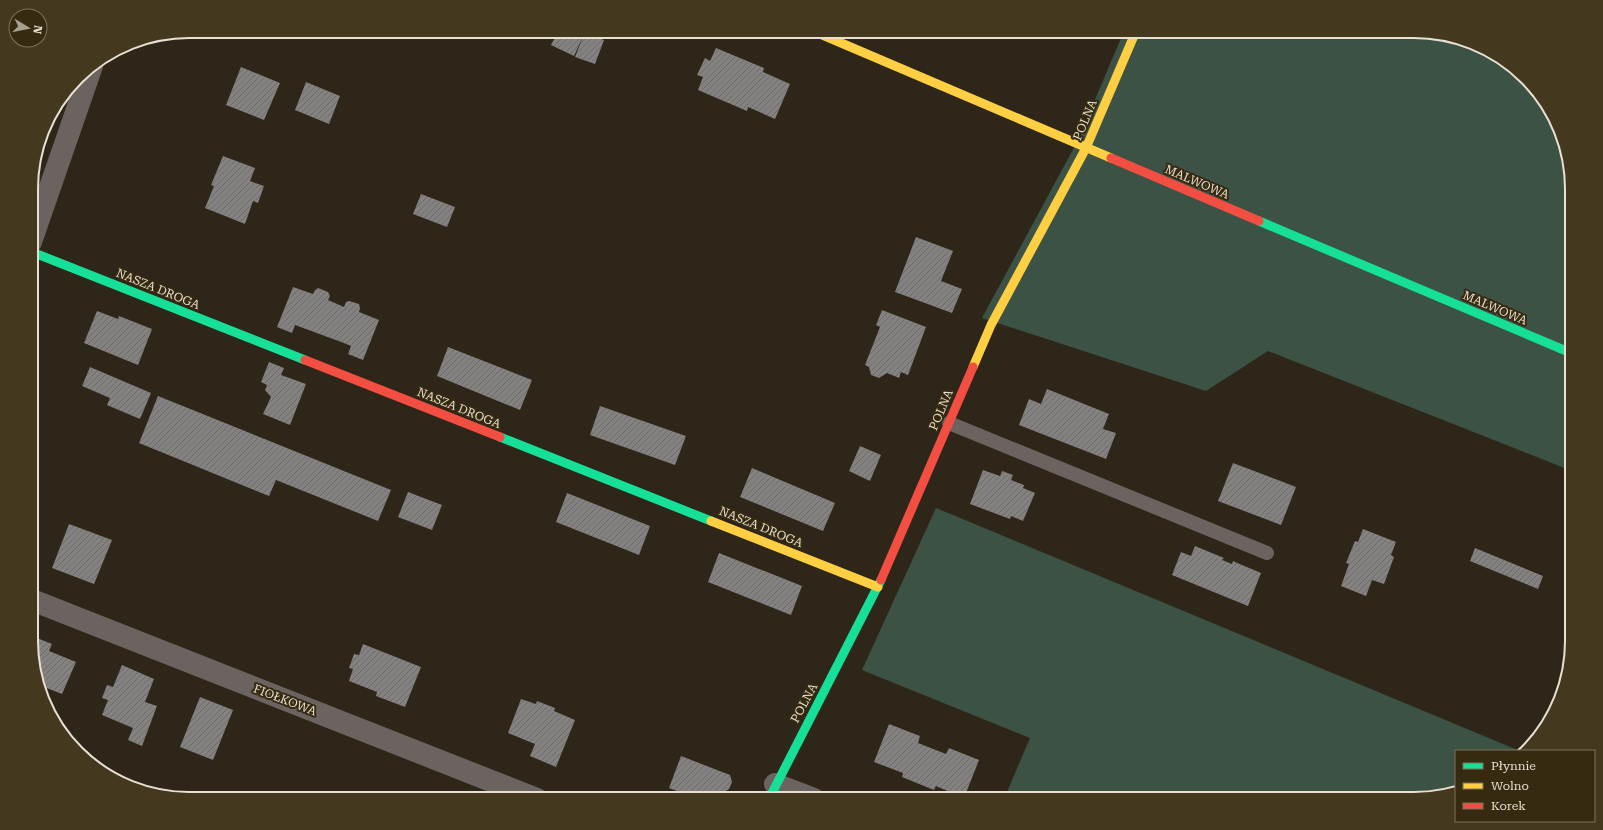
<svg xmlns="http://www.w3.org/2000/svg" width="1603" height="830" viewBox="0 0 1603 830" font-family="'Roboto Serif',serif">
<defs>
<pattern id="building-hatch" width="6" height="6" patternUnits="userSpaceOnUse"><rect width="6" height="6" fill="#848181"/><path d="M-1 1l2-2M0 6l6-6M5 7l2-2" fill="none" stroke="#6e6b6a"/></pattern>
</defs>
<rect width="100%" height="100%" fill="#2e2618"/>
<!-- green -->
<path fill="#3c5244" d="M 1124,31 L 1414,31 L 1484,47 L 1518,70 L 1545,101 L 1571,168 L 1572,471 L 1268,351 L 1206,391 L 982,318 L 1077,142 Z
M 936,508 L 1520,751 L 1456,751 L 1456,792 L 1424,799 L 1004,799 L 1030,738 L 862,670 Z"/>
<!-- building -->
<path fill="url(#building-hatch)" d="M 558,31 L 585,31 L 584,32 L 604,40 L 595,64 L 575,57 L 584,34 L 574,56 L 551,45 Z
M 716,48 L 764,68 L 763,72 L 790,84 L 775,119 L 748,107 L 747,111 L 698,90 L 703,77 L 697,75 L 705,58 L 710,61 Z
M 241,67 L 280,83 L 264,120 L 226,105 Z
M 306,82 L 340,96 L 329,124 L 295,110 Z
M 223,156 L 255,168 L 250,181 L 264,186 L 258,203 L 253,201 L 245,224 L 205,208 L 214,186 L 211,185 Z
M 421,194 L 455,207 L 447,227 L 413,214 Z
M 916,237 L 953,251 L 941,281 L 962,289 L 952,313 L 895,292 Z
M 293,287 L 313,294 L 315,290 L 318,288 L 328,292 L 330,296 L 328,300 L 344,307 L 346,302 L 349,301 L 359,304 L 360,308 L 359,312 L 379,320 L 363,360 L 348,354 L 351,346 L 344,343 L 295,325 L 292,333 L 277,327 Z
M 882,310 L 926,327 L 908,375 L 901,372 L 899,378 L 887,373 L 879,378 L 871,375 L 869,367 L 865,365 L 880,327 L 876,325 Z
M 97,311 L 118,319 L 119,316 L 152,329 L 138,365 L 84,343 Z
M 448,347 L 532,380 L 520,410 L 437,376 Z
M 269,362 L 284,368 L 281,375 L 306,384 L 290,425 L 263,414 L 271,397 L 265,390 L 267,385 L 261,382 Z
M 90,367 L 151,393 L 140,419 L 107,405 L 110,398 L 82,386 Z
M 1047,389 L 1109,414 L 1103,429 L 1116,433 L 1106,459 L 1019,425 L 1029,399 L 1041,404 Z
M 158,396 L 391,490 L 378,521 L 276,480 L 269,496 L 139,443 Z
M 600,406 L 686,436 L 675,465 L 590,435 Z
M 860,446 L 881,455 L 870,481 L 849,471 Z
M 1233,463 L 1296,487 L 1281,525 L 1218,501 Z
M 752,468 L 835,503 L 823,531 L 740,497 Z
M 983,470 L 1000,476 L 1002,471 L 1013,475 L 1011,480 L 1024,485 L 1023,488 L 1035,493 L 1023,521 L 1011,516 L 1010,519 L 970,504 Z
M 408,492 L 442,505 L 432,530 L 398,517 Z
M 567,493 L 650,526 L 639,555 L 556,522 Z
M 69,524 L 112,540 L 94,584 L 52,568 Z
M 1363,529 L 1396,542 L 1391,555 L 1394,557 L 1384,584 L 1372,580 L 1366,596 L 1341,586 L 1349,564 L 1346,563 L 1355,541 L 1358,542 Z
M 1195,546 L 1224,558 L 1222,560 L 1232,564 L 1233,561 L 1235,562 L 1261,573 L 1248,606 L 1172,575 L 1181,552 L 1191,556 Z
M 1475,548 L 1543,576 L 1538,589 L 1470,561 Z
M 719,553 L 802,586 L 791,615 L 708,582 Z
M 1570,586 L 1572,587 L 1572,607 L 1564,604 Z
M 32,636 L 52,644 L 49,651 L 76,662 L 62,694 L 39,685 L 32,662 Z
M 363,644 L 421,667 L 405,707 L 376,696 L 377,692 L 349,681 L 353,669 L 349,668 L 354,654 L 359,655 Z
M 122,665 L 154,679 L 145,702 L 157,706 L 142,746 L 128,740 L 133,728 L 102,715 L 108,700 L 102,698 L 107,685 L 113,687 Z
M 200,697 L 233,710 L 213,760 L 180,747 Z
M 521,699 L 536,704 L 537,701 L 555,708 L 554,711 L 575,720 L 556,767 L 530,756 L 535,744 L 508,733 Z
M 889,724 L 920,736 L 918,743 L 946,754 L 949,748 L 979,760 L 964,798 L 936,786 L 934,790 L 902,777 L 903,773 L 874,762 Z
M 681,756 L 730,775 L 732,782 L 729,789 L 724,792 L 721,799 L 710,795 L 709,799 L 677,799 L 680,792 L 669,788 Z"/>
<g fill="none" stroke-linecap="round" stroke-linejoin="round">
<!-- lane -->
<path stroke="#6a635f" stroke-width="14" d="M 949,423 L 1267,553"/>
<!-- street -->
<path stroke="#6a635f" stroke-width="22" d="M 31,242 L 92,66
M 32,600 L 537,799
M 775,784 L 814,799"/>
<!-- fast -->
<path stroke="#16e098" stroke-width="9" d="M 1259,221 L 1571,353
M 32,252 L 305,360
M 500,437 L 711,521
M 769,799 L 881,580"/>
<!-- slow -->
<path stroke="#ffcf43" stroke-width="9" d="M 813,31 L 1111,158
M 973,367 L 991,325 L 1086,148 L 1136,31
M 711,521 L 878,587"/>
<!-- jam -->
<path stroke="#f24e42" stroke-width="9" d="M 1111,158 L 1259,221
M 305,360 L 500,437
M 881,580 L 973,367"/>
</g>
<g text-anchor="middle" dominant-baseline="central" stroke-width="4" stroke-linejoin="round" paint-order="stroke">
<!-- street labels -->
<g font-size="12" fill="#e8e0d1" stroke="#362a10">
<text transform="translate(1085 120) rotate(-67)">POLNA</text>
<text transform="translate(1197 182) rotate(23)">MALWOWA</text>
<text transform="translate(158 289) rotate(22)">NASZA DROGA</text>
<text transform="translate(1495 308) rotate(23)">MALWOWA</text>
<text transform="translate(459 408) rotate(22)">NASZA DROGA</text>
<text transform="translate(941 410) rotate(-67)">POLNA</text>
<text transform="translate(761 527) rotate(22)">NASZA DROGA</text>
<text transform="translate(285 700) rotate(21)">FIOŁKOWA</text>
<text transform="translate(804 703) rotate(-62)">POLNA</text>
</g>
</g>
<!-- crop -->
<path d="M0 0H1603V830H0ZM189 38H1414A151 151 0 0 1 1565 189V641A151 151 0 0 1 1414 792H189A151 151 0 0 1 38 641V189A151 151 0 0 1 189 38Z" fill="#44391f" fill-rule="evenodd"/>
<path fill="none" stroke="#e8e0d1" stroke-width="2" d="M189 38H1414A151 151 0 0 1 1565 189V641A151 151 0 0 1 1414 792H189A151 151 0 0 1 38 641V189A151 151 0 0 1 189 38Z"/>
<!-- legend -->
<rect x="1455" y="750" width="140" height="72" fill="#362a10" stroke="#7d735d"/>
<rect x="1463" y="763" width="20" height="6" fill="#16e098" stroke="#7d735d"/>
<text x="1491" y="770" font-size="12" fill="#e8e0d1">Płynnie</text>
<rect x="1463" y="783" width="20" height="6" fill="#ffcf43" stroke="#7d735d"/>
<text x="1491" y="790" font-size="12" fill="#e8e0d1">Wolno</text>
<rect x="1463" y="803" width="20" height="6" fill="#f24e42" stroke="#7d735d"/>
<text x="1491" y="810" font-size="12" fill="#e8e0d1">Korek</text>
<!-- north arrow -->
<g transform="translate(28 28) rotate(100)"><circle r="19" fill="#362a10" stroke="#7d735d"/>
<path d="M0-3L7 15L0 10L-7 15Z" fill="#a79f90"/>
<text y="-6" font-size="11" font-weight="bold" text-anchor="middle" fill="#e8e0d1">N</text>
</g>
</svg>
